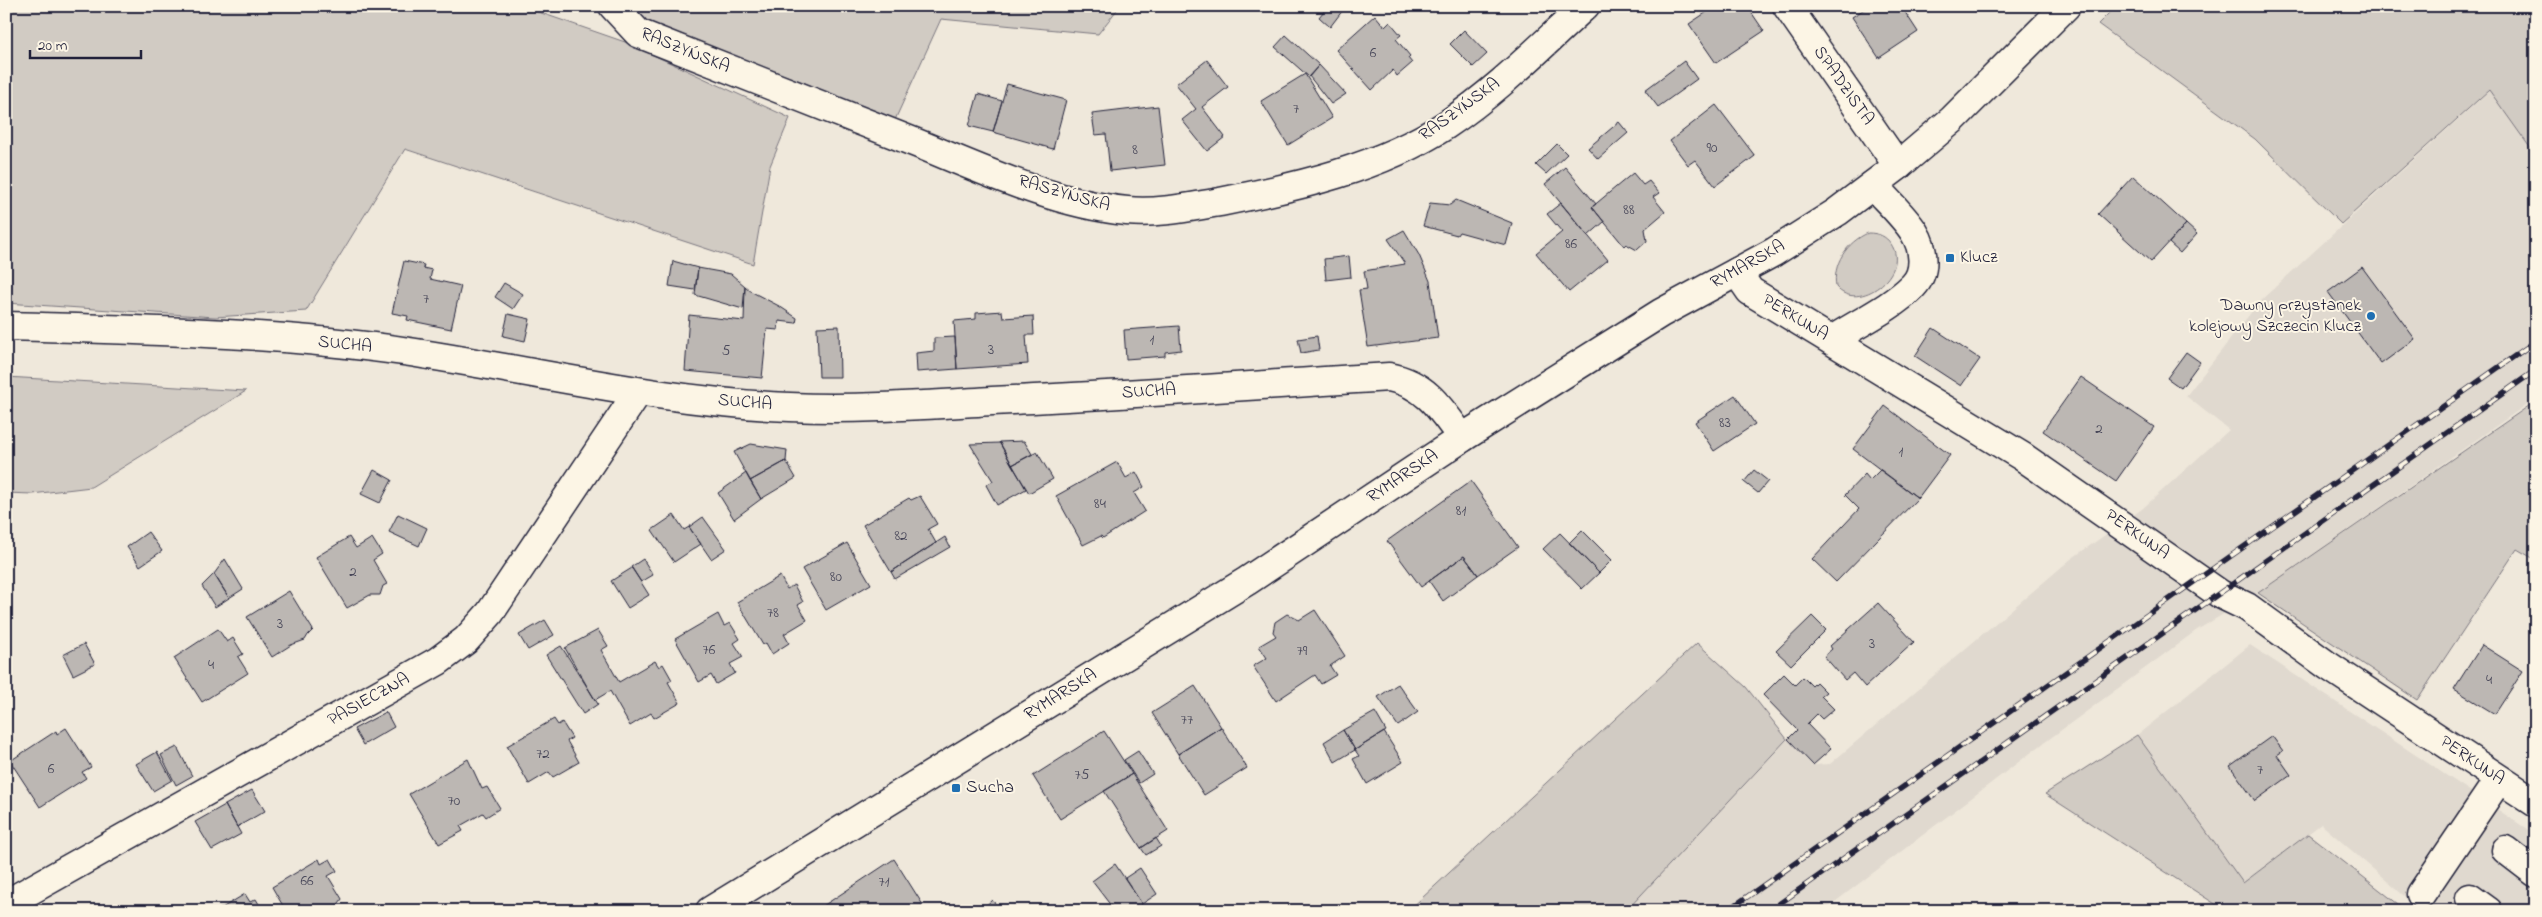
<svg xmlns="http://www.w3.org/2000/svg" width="2542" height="917" viewBox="0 0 2542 917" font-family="'Indie Flower',sans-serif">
<rect width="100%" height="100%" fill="#efe8db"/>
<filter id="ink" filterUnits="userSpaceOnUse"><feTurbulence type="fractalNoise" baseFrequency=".02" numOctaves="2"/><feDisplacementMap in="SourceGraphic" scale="10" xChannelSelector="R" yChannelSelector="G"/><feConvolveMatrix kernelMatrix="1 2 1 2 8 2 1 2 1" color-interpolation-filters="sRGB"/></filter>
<g filter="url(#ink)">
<!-- built -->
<path fill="#e0d9cf" d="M 2490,90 L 2536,156 L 2536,398 L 2258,593 L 2197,630 L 2037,748 L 1823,911 L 1626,911 L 1788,739 L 1813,765 L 1830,764 L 2071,559 L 2142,509 L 2229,430 L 2186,396 L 2260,301 Z
M 2250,645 L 2536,835 L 2536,911 L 2414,911 L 2417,907 L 2321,824 L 2243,883 L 2137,735 Z"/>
<!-- green -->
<path fill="#d1cbc3" stroke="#7a767f" d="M 6,6 L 521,6 L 625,42 L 790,118 L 770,166 L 753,264 L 405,149 L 306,311 L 215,317 L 6,303 Z
M 626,6 L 1120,6 L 1098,34 L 941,19 L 894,122 L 803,82 L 634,20 Z
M 2116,6 L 2536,6 L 2536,156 L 2489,90 L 2341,224 L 2255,139 L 2098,24 Z
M 1868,233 C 1878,233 1886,236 1891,244 C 1911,273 1858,314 1836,287 C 1832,264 1847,242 1868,233 Z
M 6,377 L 246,391 L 91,487 L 32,494 L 6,493 Z
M 2536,401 L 2536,560 L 2517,549 L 2417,700 L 2258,593 Z
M 1697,643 L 1746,687 L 1787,739 L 1626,911 L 1408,911 Z
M 2137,735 L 2243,883 L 2308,834 L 2407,911 L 2226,911 L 2045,794 Z"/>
<!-- building -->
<path fill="#bcb7b3" stroke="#22223b" d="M 1328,6 L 1346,6 L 1330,27 L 1319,17 Z
M 1708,6 L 1747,6 L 1764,31 L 1716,63 L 1689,24 L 1710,10 Z
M 1869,6 L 1901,6 L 1918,32 L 1879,58 L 1852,17 Z
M 1375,15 L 1385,27 L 1390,22 L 1401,35 L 1396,39 L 1410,56 L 1408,58 L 1412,63 L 1397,76 L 1393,70 L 1372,90 L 1336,50 Z
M 1464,30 L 1487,54 L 1473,67 L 1450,44 Z
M 1286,35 L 1319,65 L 1309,77 L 1275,47 Z
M 1207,60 L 1228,87 L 1202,107 L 1225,137 L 1207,151 L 1182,120 L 1196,109 L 1176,84 Z
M 1684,61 L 1697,79 L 1658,107 L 1645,90 Z
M 1319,65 L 1346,94 L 1331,104 L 1309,76 Z
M 1305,74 L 1332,118 L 1288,145 L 1261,101 Z
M 1007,84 L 1066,100 L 1053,149 L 993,132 Z
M 978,94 L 1002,101 L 993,132 L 969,126 Z
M 1716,105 L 1755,156 L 1715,186 L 1695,160 L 1688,165 L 1670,141 Z
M 1158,106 L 1165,165 L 1110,171 L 1106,134 L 1095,135 L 1092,114 Z
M 1619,122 L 1628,133 L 1598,159 L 1588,148 Z
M 1557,144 L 1567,154 L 1546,174 L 1536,165 Z
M 1565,167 L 1596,204 L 1592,207 L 1604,222 L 1588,236 L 1545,184 Z
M 1633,173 L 1643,185 L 1649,181 L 1659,193 L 1653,197 L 1665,212 L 1645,229 L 1647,241 L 1637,250 L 1626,244 L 1624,246 L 1592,207 Z
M 2133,176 L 2186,224 L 2151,262 L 2098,214 Z
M 1456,200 L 1512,223 L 1506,245 L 1459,232 L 1457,235 L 1423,226 L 1430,203 L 1450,205 Z
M 1561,203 L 1608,260 L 1569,292 L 1536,253 L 1562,232 L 1547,214 Z
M 2186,224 L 2197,234 L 2180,253 L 2169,243 Z
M 1404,230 L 1419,255 L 1430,281 L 1438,338 L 1368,347 L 1359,290 L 1367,289 L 1364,271 L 1405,264 L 1388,239 Z
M 1349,256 L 1351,277 L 1326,280 L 1324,259 Z
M 404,261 L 424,265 L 423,268 L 432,270 L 430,279 L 461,286 L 451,329 L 407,320 L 408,316 L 392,313 Z
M 673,261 L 698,268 L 695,290 L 669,286 Z
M 2362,267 L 2415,339 L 2381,364 L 2328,292 Z
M 698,268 L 731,274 L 745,286 L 743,309 L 695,295 Z
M 504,283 L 523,294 L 513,309 L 495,297 Z
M 745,286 L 752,292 L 779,306 L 797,318 L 796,323 L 779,321 L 778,330 L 767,329 L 762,378 L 685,371 L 689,315 L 744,321 Z
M 1002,311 L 1003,318 L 1033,316 L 1034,335 L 1026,335 L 1028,364 L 957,369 L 954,321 L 976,319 L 976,313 Z
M 508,314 L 530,319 L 525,341 L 503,336 Z
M 839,326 L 840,377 L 819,377 L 817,327 Z
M 1179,326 L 1181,350 L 1165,352 L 1165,356 L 1126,359 L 1124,330 Z
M 1933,328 L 1980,359 L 1961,386 L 1915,356 Z
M 1317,336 L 1319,350 L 1301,353 L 1298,339 Z
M 955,337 L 957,369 L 917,372 L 916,353 L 934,351 L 934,338 Z
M 2186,352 L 2200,362 L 2181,388 L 2167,378 Z
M 2081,377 L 2154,427 L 2116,481 L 2043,431 Z
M 1735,395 L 1755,424 L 1714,451 L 1695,422 Z
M 1885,406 L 1950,455 L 1918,498 L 1853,449 Z
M 1024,441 L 1032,454 L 1012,465 L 999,442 Z
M 1000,443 L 1026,489 L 997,505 L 986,485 L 993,481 L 970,444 Z
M 751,444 L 787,450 L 786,461 L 750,481 L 734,452 Z
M 1037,452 L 1053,479 L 1029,493 L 1012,465 Z
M 786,461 L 796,478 L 761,499 L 750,481 Z
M 1117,462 L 1126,478 L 1136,472 L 1144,487 L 1134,493 L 1145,511 L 1103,538 L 1101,536 L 1083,545 L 1056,496 Z
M 374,470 L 392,480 L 380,503 L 361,494 Z
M 1754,470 L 1768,481 L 1758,493 L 1744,482 Z
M 1880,470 L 1918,498 L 1836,582 L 1812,559 L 1859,509 L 1845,495 L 1865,474 L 1870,480 Z
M 746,473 L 761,499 L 734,519 L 718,493 Z
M 1471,481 L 1518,547 L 1478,575 L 1464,556 L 1421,587 L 1387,541 Z
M 920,496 L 937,524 L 928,529 L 936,543 L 891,572 L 863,525 L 909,498 L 911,500 Z
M 398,514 L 427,528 L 419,546 L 389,532 Z
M 674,515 L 684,530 L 689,527 L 701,544 L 674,562 L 652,530 Z
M 703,517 L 726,549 L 711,559 L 689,527 Z
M 1582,530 L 1612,560 L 1599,573 L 1569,543 Z
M 148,532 L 162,551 L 140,566 L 127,547 Z
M 1560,533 L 1599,573 L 1582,589 L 1543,549 Z
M 349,537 L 356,548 L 372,538 L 382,554 L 373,560 L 387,584 L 383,586 L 380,595 L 370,595 L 347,608 L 316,557 Z
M 945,537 L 950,547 L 895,579 L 891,572 Z
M 847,543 L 871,584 L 826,610 L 802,569 Z
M 1464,556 L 1478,575 L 1443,601 L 1429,581 Z
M 225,559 L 243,589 L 229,598 L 214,574 Z
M 643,559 L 653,575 L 641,582 L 631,567 Z
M 632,568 L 649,595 L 628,608 L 611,581 Z
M 214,574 L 229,598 L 215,607 L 202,586 Z
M 780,576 L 787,589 L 794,585 L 803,602 L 798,605 L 807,620 L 784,634 L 789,643 L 772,654 L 766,643 L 763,645 L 737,602 Z
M 289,591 L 313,630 L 308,635 L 305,640 L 291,645 L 272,657 L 247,617 Z
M 1878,603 L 1914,642 L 1865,687 L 1853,673 L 1845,680 L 1824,656 L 1832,649 L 1830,646 Z
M 1315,610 L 1345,656 L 1330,666 L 1336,675 L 1321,684 L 1315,675 L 1276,701 L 1253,666 L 1267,658 L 1259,646 L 1276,636 L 1273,632 L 1275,622 L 1287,614 L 1299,620 Z
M 718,614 L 724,626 L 730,623 L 740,639 L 734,643 L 743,657 L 730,664 L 735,673 L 716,684 L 711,675 L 699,682 L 675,639 Z
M 1812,616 L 1826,630 L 1791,665 L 1776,651 Z
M 545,620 L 554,635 L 528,650 L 519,635 Z
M 218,629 L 227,642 L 233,638 L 243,654 L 238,657 L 248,673 L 202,702 L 174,658 Z
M 598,630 L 608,646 L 601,650 L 619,682 L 655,661 L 659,667 L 663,664 L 672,680 L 668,682 L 680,703 L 654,718 L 651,713 L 630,726 L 610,691 L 595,700 L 565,648 Z
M 84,644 L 95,664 L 73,675 L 63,655 Z
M 2482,645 L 2523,671 L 2495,714 L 2454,689 Z
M 561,646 L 598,704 L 583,714 L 546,655 Z
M 1784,674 L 1795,685 L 1803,677 L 1812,686 L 1816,682 L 1826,692 L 1821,696 L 1834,709 L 1822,719 L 1817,714 L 1807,724 L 1831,749 L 1813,765 L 1788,739 L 1797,730 L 1763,695 Z
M 1398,684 L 1418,712 L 1398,726 L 1378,697 Z
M 1195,686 L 1221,727 L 1178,754 L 1152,713 Z
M 386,712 L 394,727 L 363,745 L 354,729 Z
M 1375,712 L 1386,731 L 1355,750 L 1343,730 Z
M 554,719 L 558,725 L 562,722 L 572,738 L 567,741 L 579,762 L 553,777 L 549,772 L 529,784 L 507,746 Z
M 1221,727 L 1247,768 L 1204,795 L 1178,754 Z
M 66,728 L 91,767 L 82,772 L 86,778 L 40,807 L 10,761 L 56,731 L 57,734 Z
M 1343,730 L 1355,750 L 1335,762 L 1324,742 Z
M 1104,731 L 1132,774 L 1060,819 L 1033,776 Z
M 1384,732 L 1403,762 L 1367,784 L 1353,759 L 1359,756 L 1355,750 Z
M 2272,736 L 2283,751 L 2277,755 L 2291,775 L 2255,801 L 2230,766 Z
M 177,747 L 192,776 L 176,785 L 161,755 Z
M 1138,751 L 1153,774 L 1139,783 L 1124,760 Z
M 157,752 L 172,780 L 153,791 L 136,764 Z
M 468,759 L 482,789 L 487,787 L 500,808 L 486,817 L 483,813 L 460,826 L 463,831 L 439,844 L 409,794 Z
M 1132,774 L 1168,831 L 1141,848 L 1104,791 Z
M 252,790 L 265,811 L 237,827 L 225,805 Z
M 225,805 L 241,834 L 212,850 L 195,822 Z
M 1156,838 L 1161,846 L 1146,855 L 1141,848 Z
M 319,859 L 321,864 L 330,859 L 337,871 L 328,876 L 342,899 L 333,911 L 286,911 L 272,887 Z
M 894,859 L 923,905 L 914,911 L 829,911 L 823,906 Z
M 1115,864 L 1142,904 L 1136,911 L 1115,911 L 1092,881 Z
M 1140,868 L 1157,894 L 1142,904 L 1125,878 Z
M 245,894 L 250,902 L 256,899 L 263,911 L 217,911 Z
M 992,900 L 1002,911 L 980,911 Z"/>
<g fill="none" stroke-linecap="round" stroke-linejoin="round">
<defs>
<path id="minor" d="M 613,6 L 638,33 C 731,70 825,107 919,144 C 985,171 1056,204 1127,211 C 1159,214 1189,207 1220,202 C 1297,187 1380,168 1446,125 C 1497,91 1540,47 1585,6
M 1787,6 L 1898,166
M 1737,272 L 1750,291 L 2023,457 L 2220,594 L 2247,607 L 2327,665 L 2536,803
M 6,326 C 138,330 272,332 403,351 C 532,370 659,402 790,407 C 857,410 925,405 992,401 C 1125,395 1257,385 1389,377 C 1426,384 1441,409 1462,438
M 1832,340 C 1858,323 1891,308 1913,286 C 1927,272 1924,248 1914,232 C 1903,215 1886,200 1873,185
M 2506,850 L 2536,873
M 2421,894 L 2499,779
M 2470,898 L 2488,911
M 6,904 L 438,661 L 466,640 L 490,613 L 638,392"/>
<path id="major" d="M 710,911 L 1247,581 L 1462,438 L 1661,313 L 1774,252 L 1837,212 L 1898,166 L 1952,120 L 2066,6"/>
</defs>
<!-- minor casing -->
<use href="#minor" stroke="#22223b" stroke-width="31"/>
<!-- major casing -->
<use href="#major" stroke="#22223b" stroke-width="31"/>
<!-- minor -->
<use href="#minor" stroke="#fcf5e5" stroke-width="28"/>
<!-- major -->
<use href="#major" stroke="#fcf5e5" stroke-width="28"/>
<defs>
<path id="rail" d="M 1727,911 L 2536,341
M 1769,911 L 2536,370"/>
</defs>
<!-- rail casing -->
<use href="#rail" stroke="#22223b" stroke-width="5.5"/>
<!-- rail -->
<use href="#rail" stroke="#fcf5e5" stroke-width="4" stroke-dasharray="11" stroke-linecap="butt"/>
</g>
</g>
<!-- markers -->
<g fill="#1f6fb2" stroke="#fcf5e5" stroke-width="2">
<rect x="1945" y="253" width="10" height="10" rx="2.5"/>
<circle cx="2371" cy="316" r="5"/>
<rect x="951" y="783" width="10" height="10" rx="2.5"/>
</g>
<g text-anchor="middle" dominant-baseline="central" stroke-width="4" stroke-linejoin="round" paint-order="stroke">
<!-- number labels -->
<g font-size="15" fill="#484759">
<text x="1373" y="53">6</text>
<text x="1296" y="109">7</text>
<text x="1712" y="148">90</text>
<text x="1135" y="150">8</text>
<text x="1629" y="210">88</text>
<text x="1571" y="244">86</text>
<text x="426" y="299">7</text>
<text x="1152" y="340">1</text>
<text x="991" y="350">3</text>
<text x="726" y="351">5</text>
<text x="1725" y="423">83</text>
<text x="2099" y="429">2</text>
<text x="1901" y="452">1</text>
<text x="1100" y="504">84</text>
<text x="1461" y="511">81</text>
<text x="901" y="536">82</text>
<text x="353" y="572">2</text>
<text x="836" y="577">80</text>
<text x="773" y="613">78</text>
<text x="280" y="624">3</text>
<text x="1872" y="644">3</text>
<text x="709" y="650">76</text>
<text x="1302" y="651">79</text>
<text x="211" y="665">4</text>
<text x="2489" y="680">4</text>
<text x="1187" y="720">77</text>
<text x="543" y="754">72</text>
<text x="51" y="769">6</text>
<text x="2260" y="770">7</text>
<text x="1082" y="775">75</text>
<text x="454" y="801">70</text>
<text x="307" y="881">66</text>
<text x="884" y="882">71</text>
</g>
<!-- street labels -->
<g font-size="18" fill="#22223b" stroke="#fcf5e5">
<text transform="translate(685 51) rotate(22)">RASZYŃSKA</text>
<text transform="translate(1843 86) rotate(55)">SPADZISTA</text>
<text transform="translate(1460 110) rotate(-36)">RASZYŃSKA</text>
<text transform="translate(1064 194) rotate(16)">RASZYŃSKA</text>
<text transform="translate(1748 265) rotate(-29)">RYMARSKA</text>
<text transform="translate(1795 318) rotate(31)">PERKUNA</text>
<text transform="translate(345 345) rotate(6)">SUCHA</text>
<text transform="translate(1149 392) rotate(-3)">SUCHA</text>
<text transform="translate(745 403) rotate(5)">SUCHA</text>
<text transform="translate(1403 477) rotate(-34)">RYMARSKA</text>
<text transform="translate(2137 535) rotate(35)">PERKUNA</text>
<text transform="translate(1061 695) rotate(-32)">RYMARSKA</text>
<text transform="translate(369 700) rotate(-29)">PASIECZNA</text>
<text transform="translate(2472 761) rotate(34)">PERKUNA</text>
</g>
<!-- poi labels -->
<g font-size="18" fill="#22223b" stroke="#fcf5e5" text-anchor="start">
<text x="1960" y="258">Klucz</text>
<text x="2361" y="306" text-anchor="end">Dawny przystanek<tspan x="2361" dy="21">kolejowy Szczecin Klucz</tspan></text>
<text x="966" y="788">Sucha</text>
</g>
</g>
<!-- margin -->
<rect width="2542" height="917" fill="none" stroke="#fcf5e5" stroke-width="25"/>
<rect x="12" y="12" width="2517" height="892" fill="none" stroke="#22223b" stroke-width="2" filter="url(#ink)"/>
<!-- scale -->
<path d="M30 50v8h111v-8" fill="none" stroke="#22223b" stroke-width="2.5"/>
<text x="38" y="50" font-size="15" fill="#22223b" stroke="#fcf5e5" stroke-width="4" paint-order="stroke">20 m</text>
</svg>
